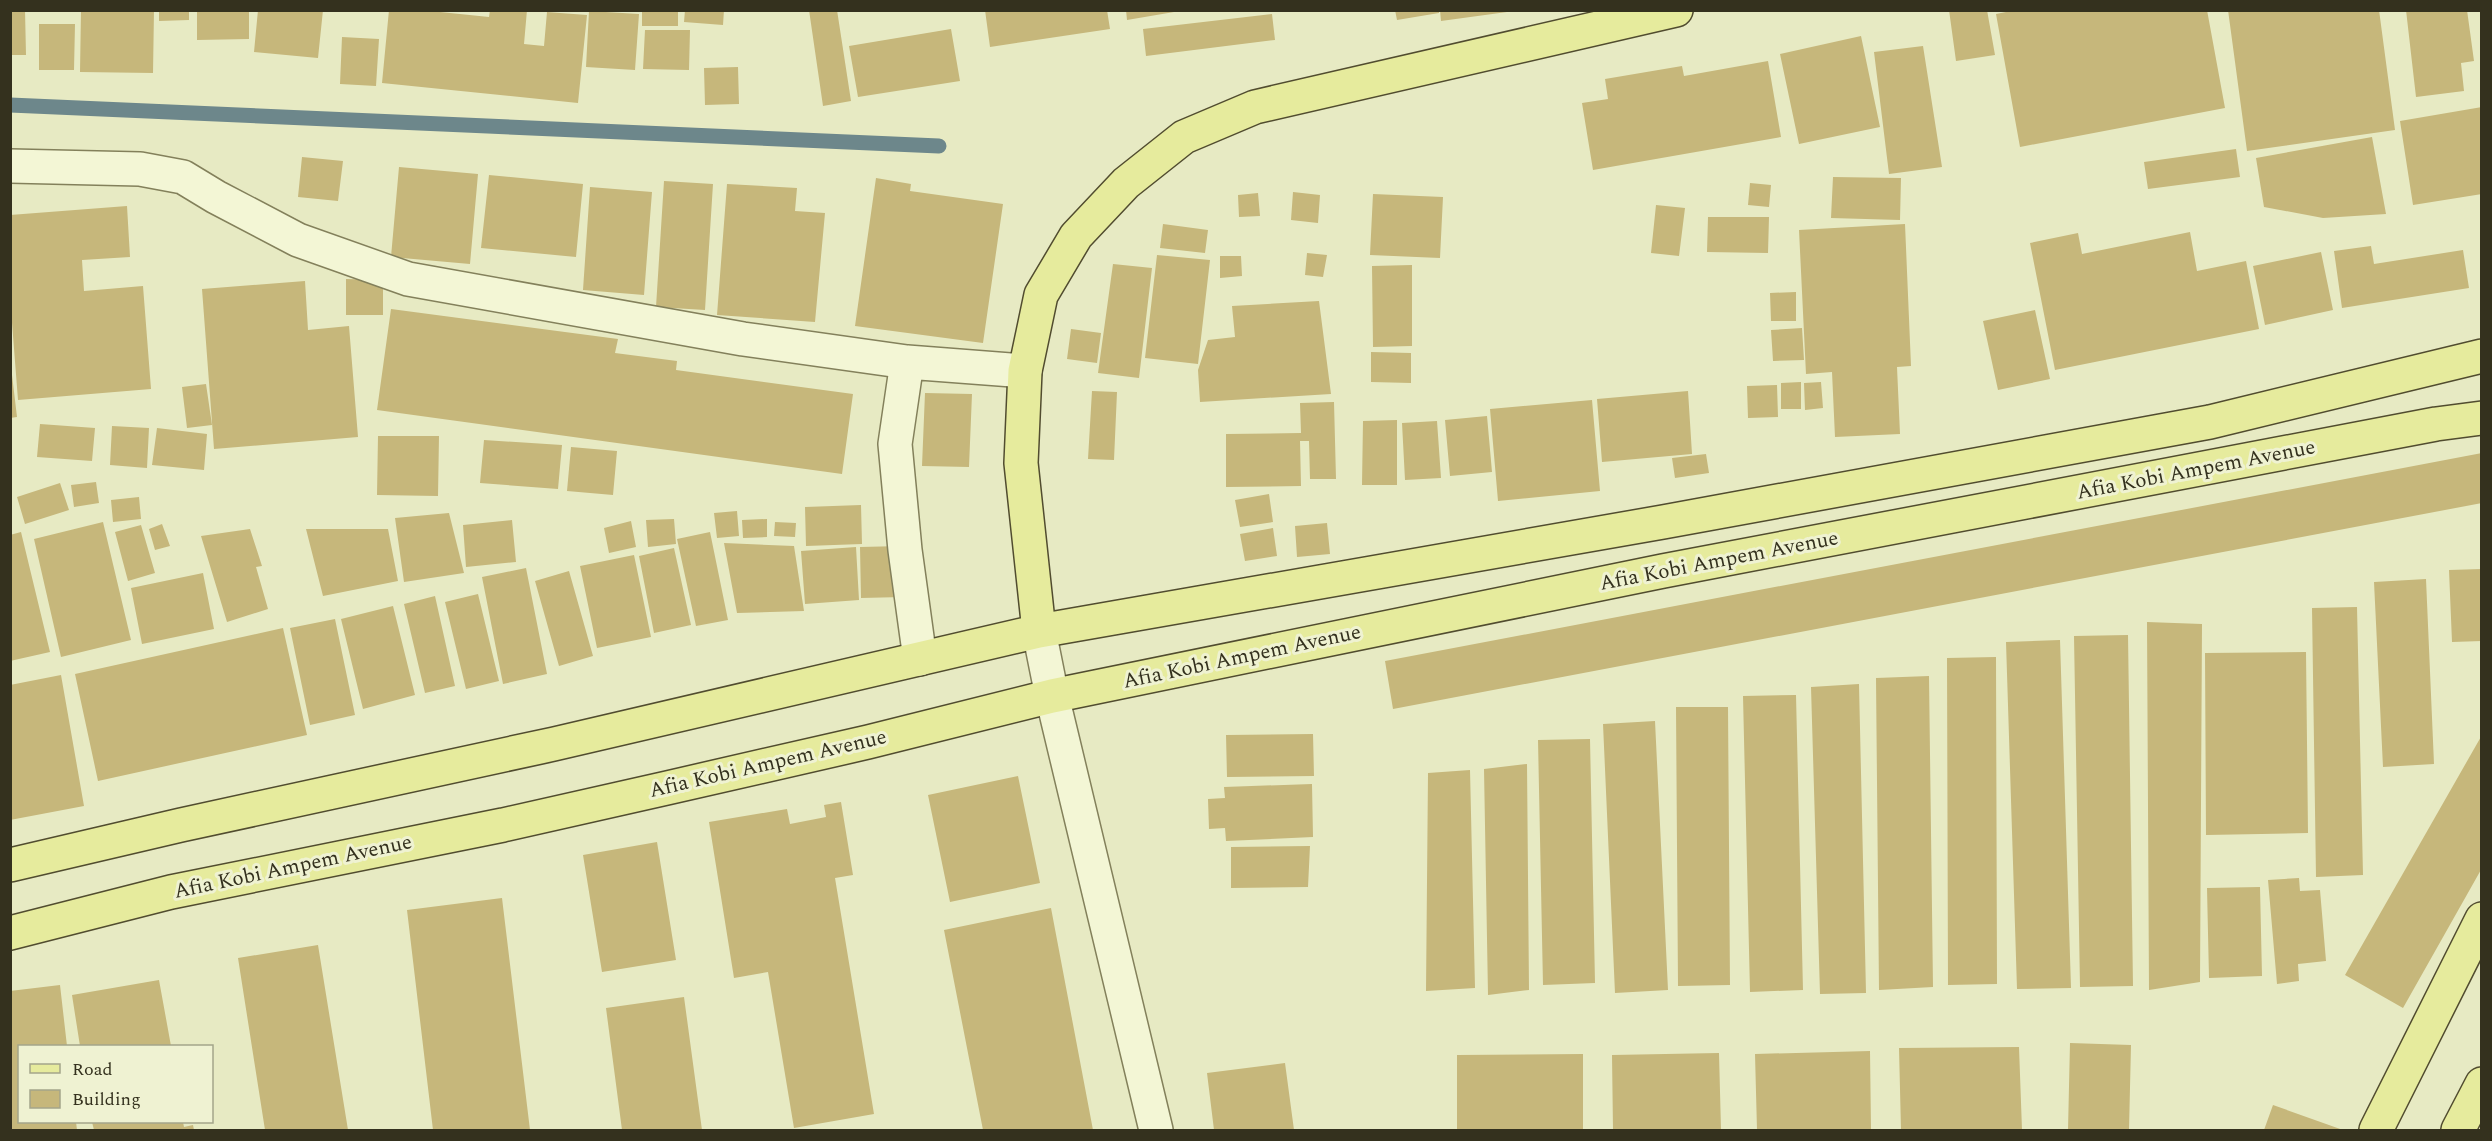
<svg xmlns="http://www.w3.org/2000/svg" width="2492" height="1141" viewBox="0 0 2492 1141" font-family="Spectral,serif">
<rect width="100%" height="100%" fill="#e7eac3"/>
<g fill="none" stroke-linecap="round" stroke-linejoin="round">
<!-- stream -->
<path stroke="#6d878b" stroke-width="15" d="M 10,105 L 939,146"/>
</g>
<!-- building -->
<path fill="#c6b77b" d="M 10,10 L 25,10 L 26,55 L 10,55 Z
M 81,10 L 154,10 L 153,73 L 80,72 Z
M 159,10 L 189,10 L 189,20 L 159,21 Z
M 197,10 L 249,10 L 249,39 L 197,40 Z
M 258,10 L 323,10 L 318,58 L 254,52 Z
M 389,10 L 421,10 L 489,17 L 490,10 L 527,10 L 524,44 L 544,46 L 547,12 L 587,15 L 578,103 L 382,83 Z
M 642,10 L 678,10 L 678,26 L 642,26 Z
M 685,10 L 724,10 L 723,25 L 684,22 Z
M 809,10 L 837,10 L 851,101 L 823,106 Z
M 985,10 L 1107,10 L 1110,29 L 990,47 Z
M 1126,10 L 1174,10 L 1174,12 L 1127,20 Z
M 1395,10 L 1439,10 L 1439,13 L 1397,20 Z
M 1440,10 L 1507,10 L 1507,12 L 1441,21 Z
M 1949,10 L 1987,10 L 1995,55 L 1956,61 Z
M 2016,10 L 2207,10 L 2225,108 L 2020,147 L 1996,14 Z
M 2228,10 L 2379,10 L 2395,130 L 2247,151 Z
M 2406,10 L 2467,10 L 2474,61 L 2461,63 L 2464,91 L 2416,97 Z
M 589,11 L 639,14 L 635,70 L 586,67 Z
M 1272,14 L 1275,40 L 1146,56 L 1143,29 Z
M 39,24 L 75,24 L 74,70 L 39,70 Z
M 951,29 L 960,81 L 858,97 L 849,46 Z
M 645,30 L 690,30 L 689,70 L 643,69 Z
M 1861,36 L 1880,127 L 1799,144 L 1780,54 Z
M 342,37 L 379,39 L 376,86 L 340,84 Z
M 1923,46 L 1942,167 L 1889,174 L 1874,52 Z
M 1768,61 L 1781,137 L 1593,170 L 1582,103 L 1608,99 L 1605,79 L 1682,66 L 1684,76 Z
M 738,67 L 739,104 L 705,105 L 704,68 Z
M 2482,107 L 2482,194 L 2413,205 L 2400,121 Z
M 2372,137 L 2386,214 L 2323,218 L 2264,207 L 2256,158 Z
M 2236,149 L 2240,177 L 2148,189 L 2144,162 Z
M 302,157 L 343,161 L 338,201 L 298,197 Z
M 399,167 L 478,174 L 470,264 L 391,257 Z
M 489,175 L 583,184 L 576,257 L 481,248 Z
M 1833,177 L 1901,178 L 1900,220 L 1831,218 Z
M 876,178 L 911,184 L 910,191 L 1003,204 L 983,343 L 855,326 Z
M 664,181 L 713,184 L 705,310 L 656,307 Z
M 1750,183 L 1771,185 L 1769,207 L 1748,205 Z
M 727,184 L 797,188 L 795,211 L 825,213 L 815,322 L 717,315 Z
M 590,187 L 652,192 L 644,295 L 583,290 Z
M 1293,192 L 1320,195 L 1318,223 L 1291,220 Z
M 1258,193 L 1260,216 L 1239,217 L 1238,195 Z
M 1373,194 L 1443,197 L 1440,258 L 1370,255 Z
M 1656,205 L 1685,208 L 1679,256 L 1651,253 Z
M 127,206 L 130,257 L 82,260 L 84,291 L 143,286 L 151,389 L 18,400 L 10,297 L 10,215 Z
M 1708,217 L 1769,217 L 1768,253 L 1707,252 Z
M 1163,224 L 1208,230 L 1205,253 L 1160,248 Z
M 1905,224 L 1911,366 L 1897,367 L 1900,434 L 1835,437 L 1832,372 L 1806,374 L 1799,230 Z
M 2190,232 L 2197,271 L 2246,261 L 2259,329 L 2055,370 L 2030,243 L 2078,233 L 2082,254 Z
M 2371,246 L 2374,264 L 2463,250 L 2469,288 L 2342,308 L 2334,251 Z
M 2321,252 L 2333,310 L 2265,325 L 2253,266 Z
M 1307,253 L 1327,255 L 1323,277 L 1305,275 Z
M 1157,255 L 1210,260 L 1198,364 L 1145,358 Z
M 1220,256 L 1241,256 L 1242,276 L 1220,278 Z
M 1113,264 L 1152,268 L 1139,378 L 1098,373 Z
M 1412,265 L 1412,346 L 1373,347 L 1372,266 Z
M 346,279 L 383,280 L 383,315 L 346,315 Z
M 305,281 L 308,330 L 349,326 L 358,437 L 214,449 L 202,289 Z
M 1796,292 L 1796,321 L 1771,321 L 1770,293 Z
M 1319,301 L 1331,394 L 1200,402 L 1198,370 L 1208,340 L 1235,337 L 1232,306 Z
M 391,309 L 618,339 L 615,353 L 677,361 L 676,370 L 853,394 L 842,474 L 377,410 Z
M 2035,310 L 2050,379 L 1998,390 L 1983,321 Z
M 1802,328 L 1804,360 L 1773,361 L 1771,330 Z
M 1071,329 L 1101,333 L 1097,363 L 1067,359 Z
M 1371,352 L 1411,353 L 1411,383 L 1371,382 Z
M 12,375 L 17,417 L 10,418 L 10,376 Z
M 1801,382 L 1801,409 L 1781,409 L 1781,383 Z
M 1821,382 L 1823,408 L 1805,410 L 1804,383 Z
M 206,384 L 212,425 L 187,428 L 182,387 Z
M 1777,385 L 1778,417 L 1748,418 L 1747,386 Z
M 1092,391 L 1117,392 L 1114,460 L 1088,459 Z
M 1688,391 L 1692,454 L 1602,462 L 1597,399 Z
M 925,393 L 972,394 L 969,467 L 922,466 Z
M 1592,400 L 1600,491 L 1498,501 L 1490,409 Z
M 1334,402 L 1336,479 L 1310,479 L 1309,441 L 1300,441 L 1301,486 L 1226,487 L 1226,434 L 1301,433 L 1300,403 Z
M 1487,416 L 1492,472 L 1450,476 L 1445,420 Z
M 1397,420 L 1397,485 L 1362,485 L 1363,421 Z
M 1437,421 L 1441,478 L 1405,480 L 1402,423 Z
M 40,424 L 95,428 L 92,461 L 37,457 Z
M 112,426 L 149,428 L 147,468 L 110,465 Z
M 157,428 L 207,434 L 204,470 L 152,465 Z
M 378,436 L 439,436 L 438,496 L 377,495 Z
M 484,440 L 562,445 L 558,489 L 480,483 Z
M 571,447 L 617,451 L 613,495 L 567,491 Z
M 2482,453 L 2482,503 L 1393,709 L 1385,661 Z
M 1706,454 L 1709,473 L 1675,478 L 1672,458 Z
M 96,482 L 99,503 L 74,507 L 71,485 Z
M 60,483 L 69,510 L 25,524 L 17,497 Z
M 1269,494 L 1273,522 L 1240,527 L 1235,500 Z
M 139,497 L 141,519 L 113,522 L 111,500 Z
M 861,505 L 862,544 L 806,546 L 805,507 Z
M 737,511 L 739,536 L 717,538 L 714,513 Z
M 449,513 L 464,573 L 404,582 L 395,518 Z
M 674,519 L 676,544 L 648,547 L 646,520 Z
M 767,519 L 767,537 L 743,538 L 742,520 Z
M 512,520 L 516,562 L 466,567 L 463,525 Z
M 631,521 L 636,547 L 609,553 L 604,528 Z
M 103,522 L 131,640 L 61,657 L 34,539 Z
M 775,522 L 796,523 L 795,537 L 774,536 Z
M 1327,523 L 1330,554 L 1297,557 L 1295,526 Z
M 162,524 L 170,546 L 155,550 L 149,529 Z
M 141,525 L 155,573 L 128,581 L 115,532 Z
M 1273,528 L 1277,556 L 1245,561 L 1240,534 Z
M 250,529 L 262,566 L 256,567 L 268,609 L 227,622 L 201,536 Z
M 306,529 L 388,529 L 398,581 L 323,596 Z
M 21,532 L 50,652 L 10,661 L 10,535 Z
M 710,532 L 728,620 L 696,626 L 677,539 Z
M 724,543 L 794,546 L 804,611 L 737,613 Z
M 902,546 L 903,597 L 861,598 L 860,547 Z
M 856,547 L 859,600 L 805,604 L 801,551 Z
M 674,548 L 691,625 L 654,633 L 639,556 Z
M 634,555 L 651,637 L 597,648 L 580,566 Z
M 526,568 L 547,674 L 503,684 L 482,577 Z
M 2482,569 L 2482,641 L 2452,642 L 2449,570 Z
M 569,571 L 593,656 L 559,666 L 535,581 Z
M 203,573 L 214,629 L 142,644 L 131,588 Z
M 2426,579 L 2434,764 L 2383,767 L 2374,582 Z
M 478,594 L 499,681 L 466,689 L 445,602 Z
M 435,596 L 455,686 L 425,693 L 404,604 Z
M 393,606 L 415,695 L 363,709 L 341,619 Z
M 2357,607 L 2363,875 L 2316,877 L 2312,608 Z
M 335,619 L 355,715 L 310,725 L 290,628 Z
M 2147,622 L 2202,624 L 2200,982 L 2149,990 Z
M 283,628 L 307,735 L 98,781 L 75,674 Z
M 2128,635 L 2133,986 L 2080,987 L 2074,636 Z
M 2060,640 L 2071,988 L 2017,989 L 2006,642 Z
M 2306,652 L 2308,833 L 2206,835 L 2205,653 Z
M 1996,657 L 1997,984 L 1948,985 L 1947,658 Z
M 61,675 L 84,806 L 10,820 L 10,685 Z
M 1929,676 L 1933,987 L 1879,990 L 1876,678 Z
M 1859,684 L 1866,993 L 1820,994 L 1811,687 Z
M 1796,695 L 1803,990 L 1750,992 L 1743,696 Z
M 1676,707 L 1728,707 L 1730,985 L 1678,986 Z
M 1655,721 L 1668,990 L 1615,993 L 1603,724 Z
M 1313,734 L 1314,776 L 1227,777 L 1226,735 Z
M 2482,735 L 2482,868 L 2403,1008 L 2345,975 Z
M 1590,739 L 1595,983 L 1543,985 L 1538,740 Z
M 1527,764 L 1529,990 L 1488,995 L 1484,769 Z
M 1470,770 L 1475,988 L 1426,991 L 1428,773 Z
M 1018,776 L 1040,883 L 950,902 L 928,795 Z
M 1312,784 L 1313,837 L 1226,841 L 1225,828 L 1209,829 L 1208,799 L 1225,798 L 1224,787 Z
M 841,802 L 853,875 L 835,878 L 874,1114 L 794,1128 L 768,972 L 734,978 L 709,822 L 787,809 L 790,824 L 826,817 L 824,805 Z
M 657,842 L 676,960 L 602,972 L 583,855 Z
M 1310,846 L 1308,887 L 1231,888 L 1231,847 Z
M 2299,878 L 2300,891 L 2320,890 L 2326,961 L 2298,964 L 2299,981 L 2277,984 L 2268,880 Z
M 2260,887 L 2262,976 L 2209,978 L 2207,888 Z
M 502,898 L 530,1130 L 433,1130 L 407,910 Z
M 1051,908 L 1093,1130 L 983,1130 L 944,930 Z
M 318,945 L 348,1130 L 265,1130 L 238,958 Z
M 159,980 L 171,1046 L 80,1046 L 72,995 Z
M 60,985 L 67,1046 L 20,1046 L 20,1122 L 76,1122 L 77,1130 L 10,1130 L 10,991 Z
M 684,997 L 702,1130 L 622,1130 L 606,1008 Z
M 2070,1043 L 2131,1045 L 2129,1130 L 2068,1130 Z
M 2019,1047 L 2022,1130 L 1901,1130 L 1899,1048 Z
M 1870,1051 L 1871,1130 L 1757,1130 L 1755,1054 Z
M 1719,1053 L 1721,1130 L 1613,1130 L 1612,1055 Z
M 1583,1054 L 1583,1130 L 1457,1130 L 1457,1055 Z
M 1285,1063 L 1294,1130 L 1214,1130 L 1207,1073 Z
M 2273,1105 L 2343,1130 L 2264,1130 Z
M 92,1122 L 183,1122 L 184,1127 L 193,1125 L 194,1130 L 94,1130 Z"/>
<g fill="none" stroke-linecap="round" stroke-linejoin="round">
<defs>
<path id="minor" d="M 10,166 L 140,169 L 183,177 L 216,197 L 298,240 L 408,279 L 743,339 L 907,362 L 1025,371
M 907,362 L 895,444 L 905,550 L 920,659
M 1039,631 L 1052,696 L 1156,1130"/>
<path id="major" d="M 1039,631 L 1021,463 L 1025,371 L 1041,295 L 1076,236 L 1126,183 L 1184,137 L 1255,107 L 1676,10
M 10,865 L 181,825 L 554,744 L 1039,631 L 1663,522 L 2210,422 L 2482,356
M 10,933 L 171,892 L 503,825 L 667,788 L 868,742 L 1052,696 L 1663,571 L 2436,424 L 2482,418
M 2376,1130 L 2482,919
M 2458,1130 L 2482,1084"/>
</defs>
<!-- minor casing -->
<use href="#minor" stroke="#83805b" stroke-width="36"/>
<!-- major casing -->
<use href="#major" stroke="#514c2f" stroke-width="36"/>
<!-- minor -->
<use href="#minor" stroke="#f3f6d5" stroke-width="33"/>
<!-- major -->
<use href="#major" stroke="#e6eb9d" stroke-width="33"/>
</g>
<g text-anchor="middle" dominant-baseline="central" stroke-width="6" stroke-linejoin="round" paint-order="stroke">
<!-- street labels -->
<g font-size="21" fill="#34311e" stroke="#eff2d2">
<text transform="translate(2196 470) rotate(-11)">Afia Kobi Ampem Avenue</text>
<text transform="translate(1719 561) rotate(-11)">Afia Kobi Ampem Avenue</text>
<text transform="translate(1242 657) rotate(-12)">Afia Kobi Ampem Avenue</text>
<text transform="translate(768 764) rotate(-13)">Afia Kobi Ampem Avenue</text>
<text transform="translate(293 867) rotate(-12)">Afia Kobi Ampem Avenue</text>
</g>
</g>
<!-- border -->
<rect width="2492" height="1141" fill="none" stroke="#34311e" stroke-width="24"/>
<!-- legend -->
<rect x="18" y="1045" width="195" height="78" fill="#eff2d2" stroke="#a4a58a" stroke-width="1.5"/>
<rect x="30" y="1064" width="30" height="9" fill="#e6eb9d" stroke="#a4a58a" stroke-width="1.5"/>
<text x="72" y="1075" font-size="18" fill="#34311e">Road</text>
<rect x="30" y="1090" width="30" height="18" fill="#c6b77b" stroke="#a4a58a" stroke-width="1.5"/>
<text x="72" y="1105" font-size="18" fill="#34311e">Building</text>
</svg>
